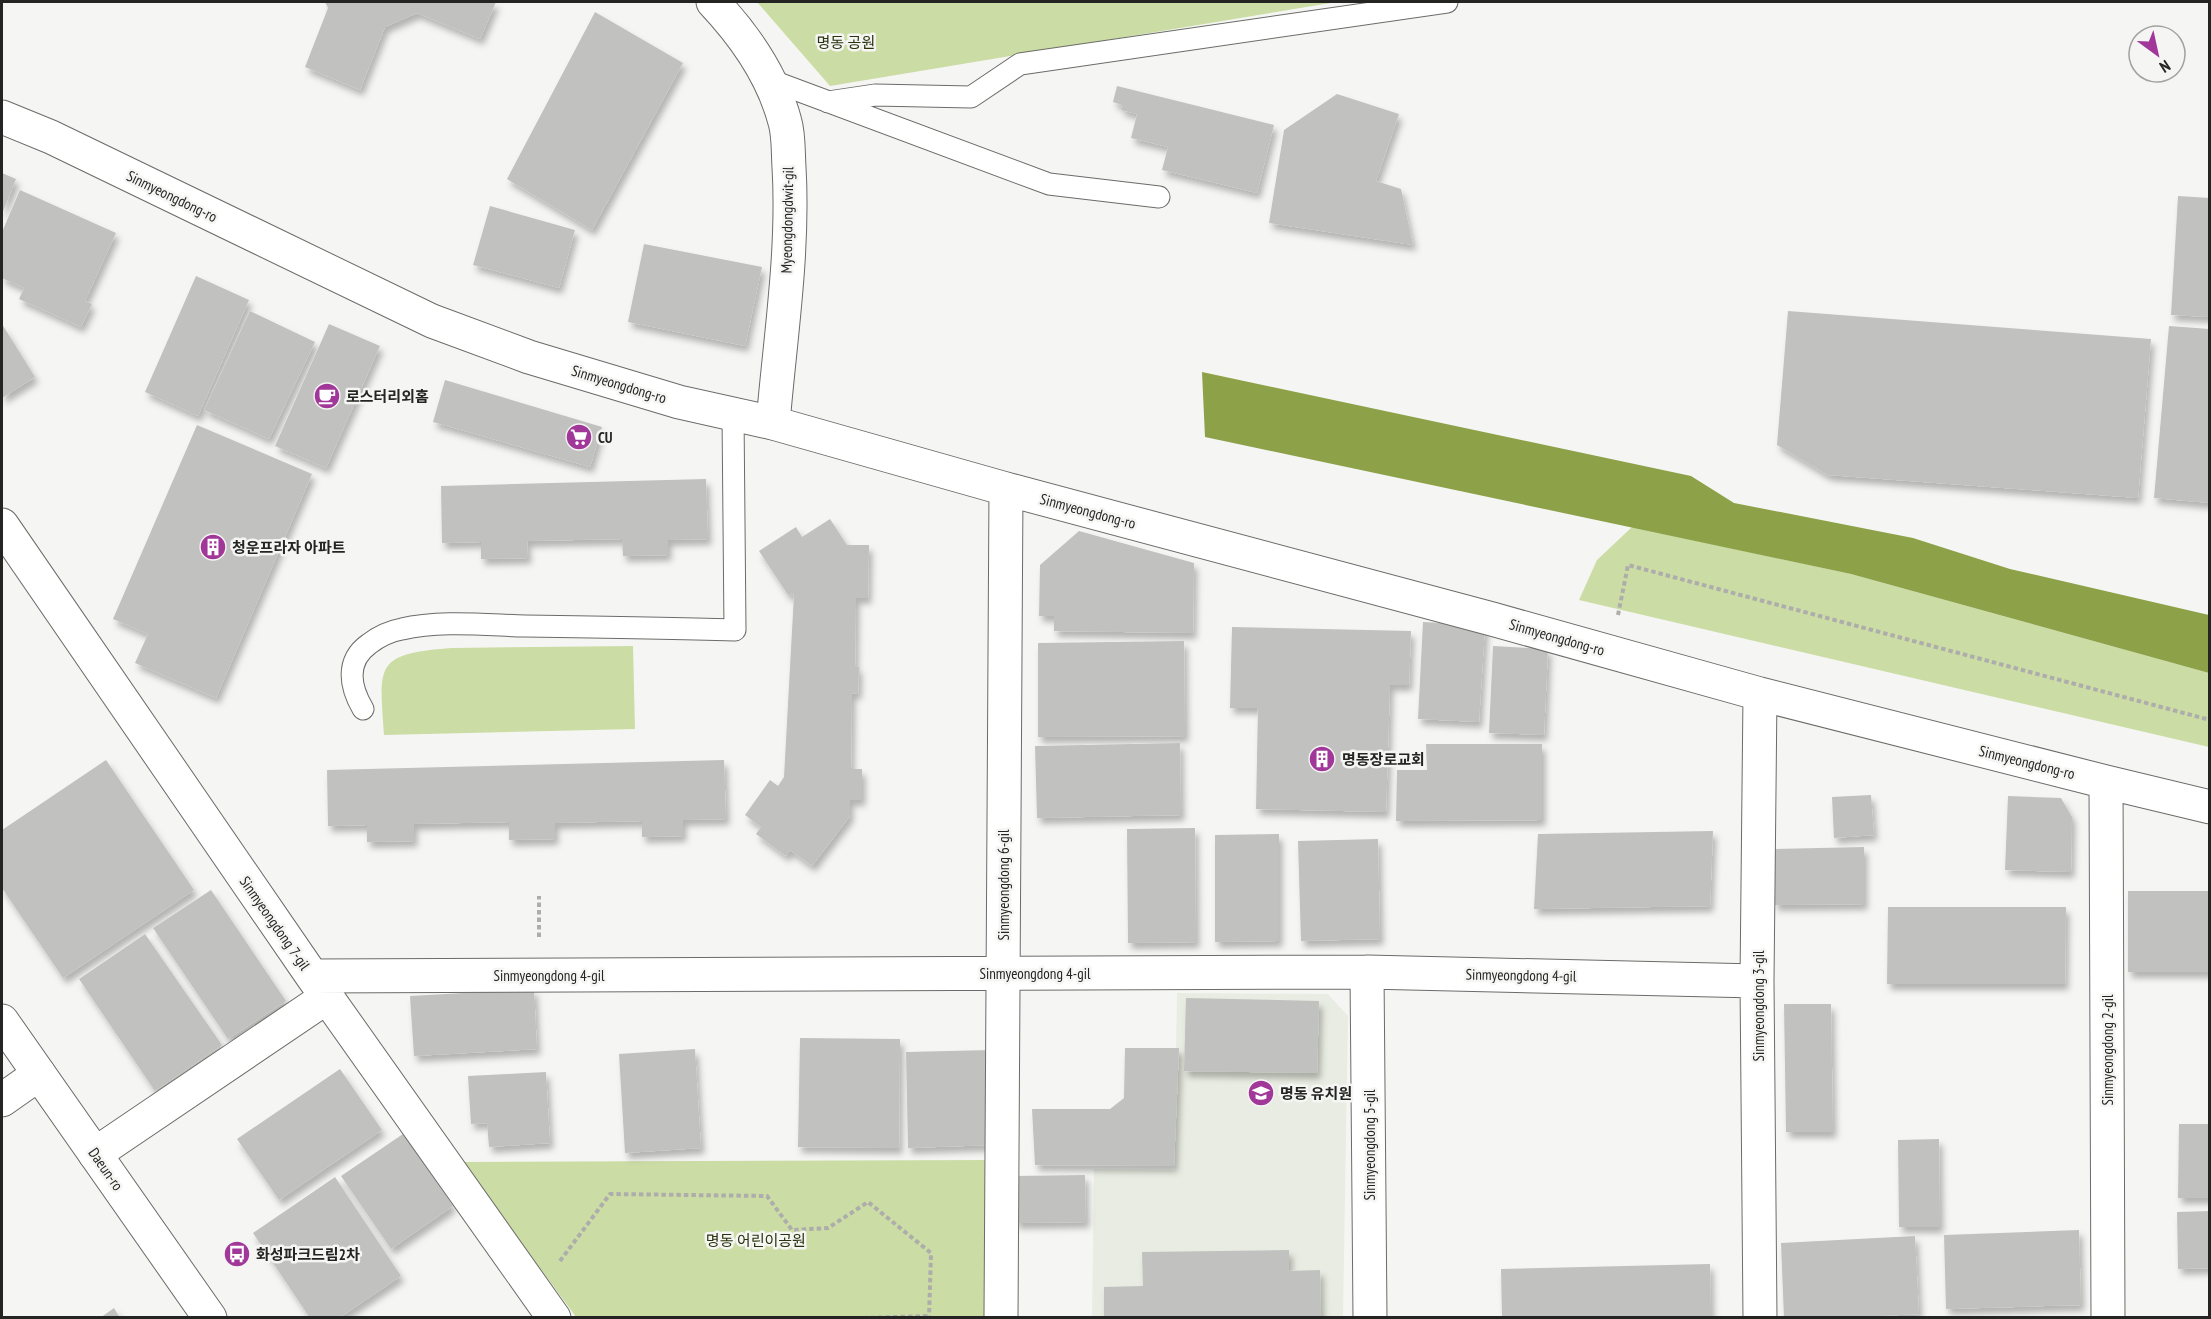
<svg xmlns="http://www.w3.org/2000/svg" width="2211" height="1319" viewBox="0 0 2211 1319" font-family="'PT Sans Narrow','Noto Sans KR',sans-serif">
<defs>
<filter id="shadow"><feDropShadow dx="3.5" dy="6" stdDeviation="3" flood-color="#0004"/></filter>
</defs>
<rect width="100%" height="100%" fill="#f5f6f3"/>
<!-- built -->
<path fill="#e9ece2" d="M 1177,993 L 1328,994 L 1348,1016 L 1343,1317 L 1092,1318 L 1094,1169 L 1174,1170 Z"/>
<!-- green -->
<path fill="#ccdca5" d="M 757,2 L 1337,2 L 830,86 Z
M 1632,527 L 1851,574 L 2209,673 L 2209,747 L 1579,600 L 1597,560 Z
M 633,646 L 635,729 L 384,735 C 379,664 375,654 451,648 Z
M 994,1160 L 993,1317 L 576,1317 L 462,1162 Z"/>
<!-- water -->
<path fill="#8ca148" d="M 1202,372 L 1691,476 L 1734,503 L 1913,538 L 2010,569 L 2209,615 L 2209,673 L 1851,574 L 1205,437 Z"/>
<!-- building -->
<path fill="#c1c2bf" filter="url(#shadow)" d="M 325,2 L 496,2 L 480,39 L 417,13 L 385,27 L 360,90 L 305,67 L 328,8 Z
M 595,12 L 683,63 L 592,230 L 507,179 Z
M 1117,86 L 1274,125 L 1257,193 L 1162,170 L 1168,147 L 1131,138 L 1137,114 L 1121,110 L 1122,105 L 1113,102 Z
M 1337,94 L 1399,114 L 1376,181 L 1401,189 L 1413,245 L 1269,223 L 1284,130 Z
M 2,173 L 16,179 L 2,214 Z
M 20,190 L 116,233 L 85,301 L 92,304 L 81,327 L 19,299 L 24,288 L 2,278 L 2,232 Z
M 2178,196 L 2210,198 L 2210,317 L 2171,315 Z
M 490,206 L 575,230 L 559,288 L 473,265 Z
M 644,244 L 762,267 L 745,346 L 628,322 Z
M 196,276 L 249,300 L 198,416 L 145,392 Z
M 250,311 L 315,342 L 269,439 L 204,410 Z
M 1788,311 L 2151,339 L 2138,498 L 1828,475 L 1777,445 Z
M 2,324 L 35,377 L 2,398 Z
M 329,324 L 380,346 L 326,468 L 275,446 Z
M 2169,326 L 2210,329 L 2210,503 L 2154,498 Z
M 445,380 L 602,427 L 590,467 L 433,422 Z
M 197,425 L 312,474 L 216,698 L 135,663 L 148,634 L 113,619 Z
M 706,479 L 708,539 L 668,540 L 668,555 L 623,556 L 622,539 L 527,541 L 528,558 L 481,559 L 481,542 L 442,543 L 441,486 Z
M 830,519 L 847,545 L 869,545 L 868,598 L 856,598 L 855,667 L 859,667 L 858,694 L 852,693 L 851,769 L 862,769 L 862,800 L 850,800 L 850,816 L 812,866 L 790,850 L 786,856 L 756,834 L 761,827 L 745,815 L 770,780 L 778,786 L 784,777 L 794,594 L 788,595 L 759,551 L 796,527 L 802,537 Z
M 1079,531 L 1194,563 L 1193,633 L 1054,631 L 1054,616 L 1039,616 L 1040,565 Z
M 1423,622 L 1485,625 L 1479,722 L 1418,719 Z
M 1232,627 L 1411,631 L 1409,685 L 1390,685 L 1386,812 L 1256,809 L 1258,708 L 1230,708 Z
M 1184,641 L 1185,736 L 1038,737 L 1038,643 Z
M 1493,646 L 1548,649 L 1544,735 L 1489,733 Z
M 1180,743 L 1181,815 L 1037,818 L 1035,746 Z
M 1426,744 L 1542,744 L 1542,820 L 1396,821 L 1397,770 L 1427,770 Z
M 106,760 L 194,890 L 63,978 L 2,888 L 2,830 Z
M 724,760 L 726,819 L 683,820 L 683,836 L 642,837 L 642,821 L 555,823 L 555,839 L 509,840 L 509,822 L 414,824 L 414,841 L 367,842 L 367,825 L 328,826 L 327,770 Z
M 1871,795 L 1874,835 L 1834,838 L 1832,797 Z
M 2008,796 L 2061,798 L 2072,817 L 2071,872 L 2005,870 Z
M 1195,828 L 1196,942 L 1128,943 L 1127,829 Z
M 1713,831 L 1710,906 L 1534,909 L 1538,834 Z
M 1279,834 L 1279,941 L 1215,942 L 1215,835 Z
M 1378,839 L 1380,939 L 1301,941 L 1298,841 Z
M 1864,847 L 1864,904 L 1774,905 L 1774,849 Z
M 211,890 L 286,1001 L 228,1039 L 153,928 Z
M 2128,891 L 2210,891 L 2210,972 L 2128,972 Z
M 1888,907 L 2066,907 L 2065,984 L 1887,984 Z
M 145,934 L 222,1045 L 155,1091 L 79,979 Z
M 534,989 L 537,1049 L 414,1056 L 410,996 Z
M 1186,998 L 1319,1001 L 1317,1073 L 1184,1071 Z
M 1784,1004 L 1831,1004 L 1833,1132 L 1786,1132 Z
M 800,1038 L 900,1039 L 899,1148 L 798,1147 Z
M 1125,1048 L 1179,1048 L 1174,1166 L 1035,1165 L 1032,1109 L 1110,1109 L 1124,1098 Z
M 695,1049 L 701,1148 L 625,1153 L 619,1054 Z
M 991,1050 L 993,1145 L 908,1148 L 906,1052 Z
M 340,1069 L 382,1130 L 279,1200 L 237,1139 Z
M 546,1072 L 550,1143 L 489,1147 L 487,1123 L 471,1124 L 468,1076 Z
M 2179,1124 L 2210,1124 L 2210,1198 L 2178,1198 Z
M 403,1134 L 453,1206 L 391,1249 L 341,1176 Z
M 1939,1139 L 1940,1227 L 1899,1227 L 1898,1140 Z
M 1085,1175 L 1086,1222 L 1015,1223 L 1014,1176 Z
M 335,1177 L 401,1276 L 339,1318 L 310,1318 L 253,1233 Z
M 2210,1211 L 2210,1268 L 2178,1269 L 2177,1212 Z
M 2079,1230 L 2081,1305 L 1946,1309 L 1944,1235 Z
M 1915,1236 L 1919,1314 L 1838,1318 L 1784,1318 L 1781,1243 Z
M 1289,1250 L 1289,1271 L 1320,1270 L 1321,1318 L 1104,1318 L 1104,1287 L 1143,1286 L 1142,1252 Z
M 1710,1264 L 1711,1318 L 1502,1318 L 1501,1269 Z
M 114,1308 L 120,1318 L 100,1318 Z"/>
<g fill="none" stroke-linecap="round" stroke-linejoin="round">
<defs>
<path id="lane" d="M 770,80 L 1049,184 L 1159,197
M 828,102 L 875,95 L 971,97 L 1020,64 L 1447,2
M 363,709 C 350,687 345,661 369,644 C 378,637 391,631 402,629 C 439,620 487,625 525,626 C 595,627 665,628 735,630 L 733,414"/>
<path id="street" d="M 773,423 L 1006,489 L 1492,619 L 1760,694 L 2106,782 L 2210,807
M 2,525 L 312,976 L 554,1318
M 2106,782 L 2108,1318
M 1367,972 L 1370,1318
M 312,976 L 1367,972 L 1757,981
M 2,1100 L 39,1074
M 95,1154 L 327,997
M 1001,1318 L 1006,489
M 1760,1318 L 1757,981 L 1760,694"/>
<path id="secondary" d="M 2,117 L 51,137 L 432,321 L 529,357 L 679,402 L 773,423 C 780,339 794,252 789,167 C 788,153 789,136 785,122 C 773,76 745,36 713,2
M 2,1021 L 210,1318"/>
</defs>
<!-- lane casing -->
<use href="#lane" stroke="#6b6c69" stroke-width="23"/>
<!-- street casing -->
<use href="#street" stroke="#6b6c69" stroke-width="35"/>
<!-- secondary casing -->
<use href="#secondary" stroke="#6b6c69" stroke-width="35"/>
<!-- path -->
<path stroke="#adadab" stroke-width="4" stroke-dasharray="4.5 3" stroke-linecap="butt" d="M 1618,615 L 1628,565 L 2210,720
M 539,937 L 539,896
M 560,1261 L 610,1194 L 767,1196 L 792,1230 L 828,1228 L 868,1202 L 931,1253 L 929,1318
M 863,1318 L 929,1316"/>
<!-- lane -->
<use href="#lane" stroke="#fff" stroke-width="21"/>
<!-- street -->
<use href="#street" stroke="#fff" stroke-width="33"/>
<!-- secondary -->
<use href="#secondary" stroke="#fff" stroke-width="33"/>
</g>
<!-- icons -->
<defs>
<symbol id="cafe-disc" viewBox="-11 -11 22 22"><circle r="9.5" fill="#a03799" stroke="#f5f6f3"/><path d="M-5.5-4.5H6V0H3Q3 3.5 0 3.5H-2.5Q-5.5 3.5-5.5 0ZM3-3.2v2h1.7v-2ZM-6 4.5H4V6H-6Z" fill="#fff"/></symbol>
<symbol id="supermarket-disc" viewBox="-11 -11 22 22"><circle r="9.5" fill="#a03799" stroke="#f5f6f3"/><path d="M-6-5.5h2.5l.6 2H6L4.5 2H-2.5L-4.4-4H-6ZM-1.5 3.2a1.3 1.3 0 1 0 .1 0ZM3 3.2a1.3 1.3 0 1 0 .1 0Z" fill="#fff"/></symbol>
<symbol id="building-disc" viewBox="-11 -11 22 22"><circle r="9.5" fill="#a03799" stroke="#f5f6f3"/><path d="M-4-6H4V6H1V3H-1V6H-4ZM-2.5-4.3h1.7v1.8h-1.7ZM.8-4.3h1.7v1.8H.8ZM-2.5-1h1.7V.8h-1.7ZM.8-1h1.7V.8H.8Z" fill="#fff"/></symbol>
<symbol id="school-disc" viewBox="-11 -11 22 22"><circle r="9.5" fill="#a03799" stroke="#f5f6f3"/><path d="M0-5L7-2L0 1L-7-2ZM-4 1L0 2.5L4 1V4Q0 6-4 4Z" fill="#fff"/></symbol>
<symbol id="bus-disc" viewBox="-11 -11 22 22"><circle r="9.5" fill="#a03799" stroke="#f5f6f3"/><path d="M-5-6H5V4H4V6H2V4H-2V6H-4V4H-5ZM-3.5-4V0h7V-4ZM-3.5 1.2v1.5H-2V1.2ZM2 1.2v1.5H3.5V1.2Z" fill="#fff"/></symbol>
</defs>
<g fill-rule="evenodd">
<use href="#cafe-disc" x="312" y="381" width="30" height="30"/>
<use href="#supermarket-disc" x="564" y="422" width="30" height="30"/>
<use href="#building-disc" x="198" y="532" width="30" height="30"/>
<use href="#building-disc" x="1307" y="744" width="30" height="30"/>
<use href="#school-disc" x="1246" y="1078" width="30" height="30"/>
<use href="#bus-disc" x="222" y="1239" width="30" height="30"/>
</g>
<g text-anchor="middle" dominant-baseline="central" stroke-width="5" stroke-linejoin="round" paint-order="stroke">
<!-- park labels -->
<g font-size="15" fill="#2a330d" stroke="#f5f6f3">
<text x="846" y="42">명동 공원</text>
<text x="756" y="1240">명동 어린이공원</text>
</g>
<!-- street labels -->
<g font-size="15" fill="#242423" stroke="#f5f6f3">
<text transform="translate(172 196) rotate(26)">Sinmyeongdong-ro</text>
<text transform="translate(787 220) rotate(-89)">Myeongdongdwit-gil</text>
<text transform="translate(619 384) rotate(17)">Sinmyeongdong-ro</text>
<text transform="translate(1088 511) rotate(15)">Sinmyeongdong-ro</text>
<text transform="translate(1557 637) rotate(16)">Sinmyeongdong-ro</text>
<text transform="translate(2027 762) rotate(14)">Sinmyeongdong-ro</text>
<text transform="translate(1003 885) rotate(-90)">Sinmyeongdong 6-gil</text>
<text transform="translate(275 923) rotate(55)">Sinmyeongdong 7-gil</text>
<text x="1035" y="973">Sinmyeongdong 4-gil</text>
<text x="549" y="975">Sinmyeongdong 4-gil</text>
<text transform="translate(1521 975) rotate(1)">Sinmyeongdong 4-gil</text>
<text transform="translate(1758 1006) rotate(-90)">Sinmyeongdong 3-gil</text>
<text transform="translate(2107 1050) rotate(-90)">Sinmyeongdong 2-gil</text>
<text transform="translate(1369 1145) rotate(-90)">Sinmyeongdong 5-gil</text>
<text transform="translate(106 1169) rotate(55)">Daeun-ro</text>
</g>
<!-- poi labels -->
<g font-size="15" font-weight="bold" fill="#242423" stroke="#f5f6f3" text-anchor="start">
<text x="346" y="396">로스터리외홈</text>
<text x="598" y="437">CU</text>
<text x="232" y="547">청운프라자 아파트</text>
<text x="1342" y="759">명동장로교회</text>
<text x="1280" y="1093">명동 유치원</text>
<text x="256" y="1254">화성파크드림2차</text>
</g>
</g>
<!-- border -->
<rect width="2211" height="1319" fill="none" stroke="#242423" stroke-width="6"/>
<!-- north arrow -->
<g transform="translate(2157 54) rotate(147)"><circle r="28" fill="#f5f6f3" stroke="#a1a2a0" stroke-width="1.5"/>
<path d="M0-4.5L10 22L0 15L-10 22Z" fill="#a03799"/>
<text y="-9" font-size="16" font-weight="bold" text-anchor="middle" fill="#242423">N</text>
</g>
</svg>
